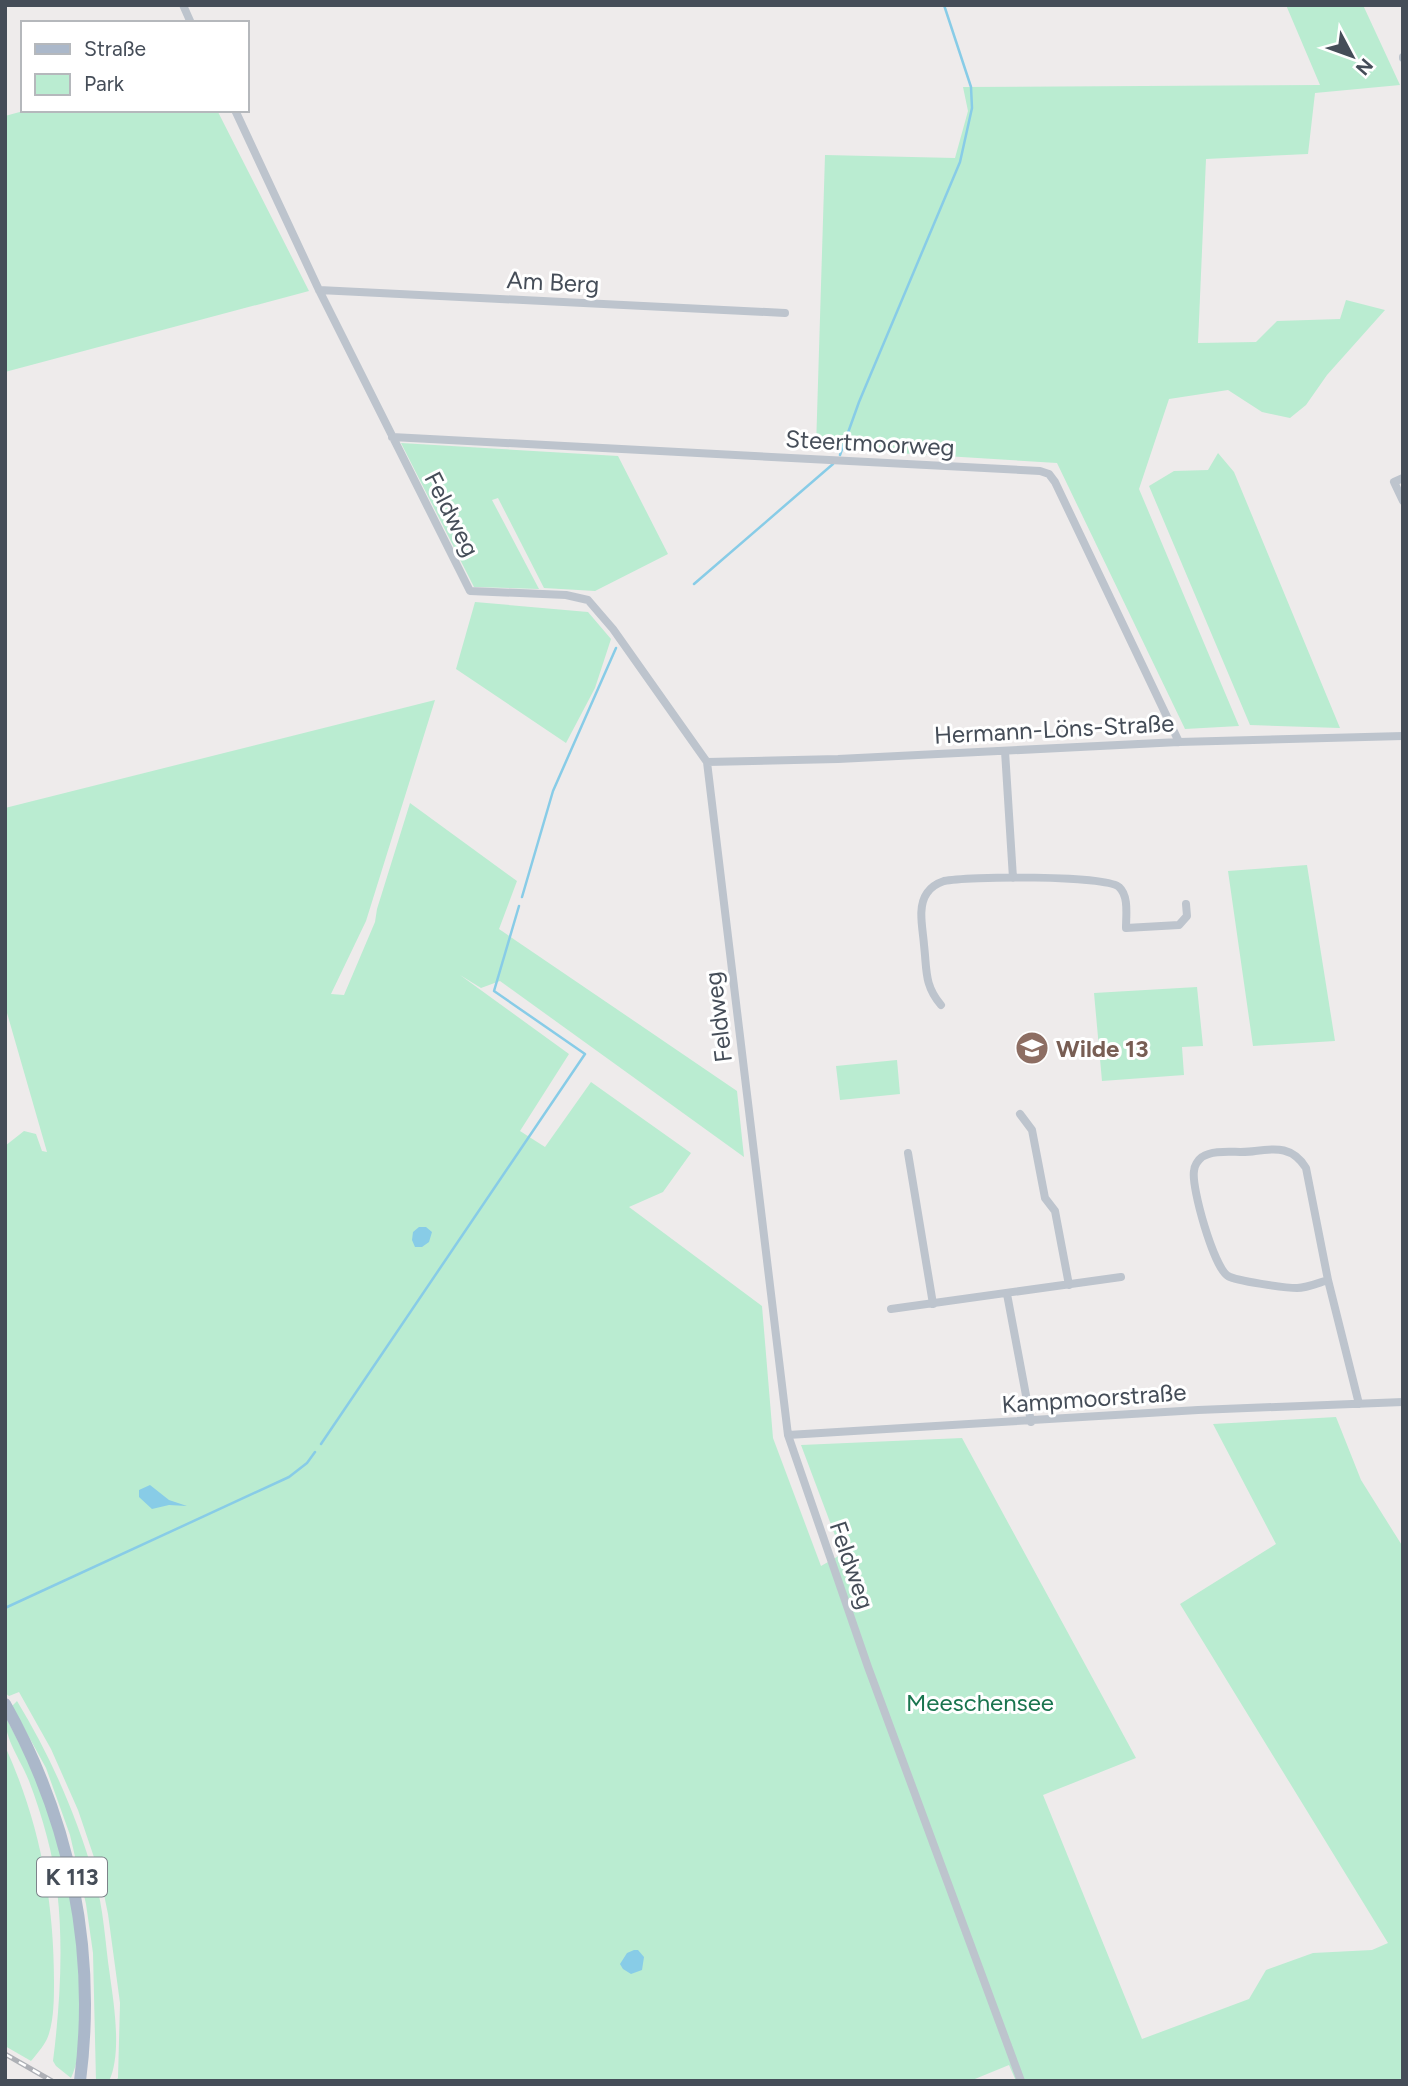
<svg xmlns="http://www.w3.org/2000/svg" width="1408" height="2086" viewBox="0 0 1408 2086" font-family="Figtree,sans-serif">
<rect width="100%" height="100%" fill="#eeebeb"/>
<!-- green -->
<path fill="#baecd1" d="M 1286,5 L 1363,5 L 1400,85 L 1315,93 L 1308,154 L 1206,159 L 1198,343 L 1256,342 L 1277,321 L 1340,319 L 1346,300 L 1385,310 L 1327,375 L 1306,405 L 1290,418 L 1262,412 L 1228,390 L 1169,399 L 1139,489 L 1239,726 L 1185,729 L 1057,463 L 816,448 L 825,155 L 955,158 L 968,111 L 963,87 L 1320,85 Z
M 27,110 L 217,110 L 309,291 L 5,372 L 5,116 Z
M 401,443 L 618,456 L 668,554 L 595,591 L 544,588 L 498,498 L 492,500 L 539,589 L 474,587 Z
M 1218,453 L 1234,472 L 1340,728 L 1250,725 L 1149,486 L 1174,471 L 1208,470 Z
M 475,602 L 588,612 L 611,639 L 595,688 L 566,743 L 456,669 Z
M 435,700 L 366,921 L 331,994 L 344,995 L 375,922 L 377,909 L 410,803 L 517,881 L 499,929 L 737,1091 L 744,1157 L 500,981 L 481,988 L 460,975 L 569,1054 L 520,1131 L 545,1147 L 591,1082 L 691,1153 L 663,1192 L 629,1207 L 762,1306 L 773,1438 L 821,1566 L 842,1554 L 801,1445 L 962,1438 L 1136,1758 L 1043,1795 L 1142,2039 L 1249,1999 L 1266,1970 L 1313,1953 L 1372,1950 L 1388,1943 L 1180,1604 L 1276,1544 L 1213,1424 L 1336,1417 L 1361,1480 L 1403,1547 L 1403,2081 L 1016,2081 L 1009,2065 L 970,2081 L 115,2081 L 118,2078 L 120,2003 L 108,1914 L 100,1875 L 78,1810 L 51,1749 L 19,1692 L 9,1696 L 5,1693 L 5,1146 L 24,1131 L 36,1134 L 42,1151 L 47,1152 L 5,1006 L 5,808 Z
M 1307,865 L 1335,1041 L 1253,1046 L 1228,871 Z
M 1197,987 L 1203,1046 L 1182,1047 L 1184,1075 L 1102,1081 L 1094,993 Z
M 897,1060 L 900,1094 L 840,1100 L 836,1066 Z
M 17,1701 C 50,1755 76,1814 94,1876 C 104,1908 105,1943 110,1976 C 114,2005 122,2054 109,2081 L 96,2081 L 93,1953 L 86,1904 L 70,1835 L 46,1768 L 12,1706 Z
M 5,1716 C 37,1774 64,1842 73,1908 C 76,1929 77,1951 79,1972 C 82,2006 85,2047 71,2078 L 56,2066 L 53,2061 C 62,1990 66,1906 47,1837 C 42,1818 36,1799 29,1781 C 20,1758 5,1741 5,1716 Z
M 5,1746 C 39,1821 54,1898 54,1981 C 54,1999 54,2023 47,2039 C 43,2047 36,2055 31,2061 L 5,2046 Z"/>
<!-- water -->
<path fill="#88cce7" d="M 419,1227 L 426,1227 L 432,1232 L 429,1242 L 422,1247 L 415,1247 L 412,1240 L 413,1232 Z
M 150,1485 L 169,1500 L 187,1506 L 169,1505 L 152,1509 L 139,1497 L 139,1490 Z
M 634,1950 L 638,1950 L 644,1957 L 642,1970 L 631,1974 L 623,1969 L 620,1964 L 627,1953 Z"/>
<g fill="none" stroke-linecap="round" stroke-linejoin="round">
<!-- stream -->
<path stroke="#88cce7" stroke-width="2.5" d="M 840,455 L 859,402 L 960,162 L 972,108 L 971,87 L 944,5
M 694,584 L 833,464
M 522,897 L 553,791 L 616,648
M 321,1444 L 585,1054 L 494,991 L 519,906
M 5,1608 L 289,1477 L 307,1463 L 315,1452"/>
<!-- street -->
<path stroke="#bdc4cd" stroke-width="8" d="M 183,5 L 191,23
M 1403,57 L 1403,58
M 235,110 L 319,290 L 470,591 L 566,595 L 588,600 L 613,629 L 707,762 L 788,1435 L 868,1667 L 1021,2081
M 319,290 L 785,313
M 392,437 L 1040,471 L 1049,474 L 1055,482 L 1179,742
M 1403,478 L 1394,482 L 1403,501
M 1005,751 L 1013,878
M 707,762 L 838,759 L 1179,742 L 1403,736
M 941,1005 C 924,985 927,970 924,945 C 923,929 917,907 927,893 C 931,887 938,883 944,881 C 965,876 1107,875 1119,887 C 1129,896 1126,915 1126,928 L 1179,925 L 1187,916 L 1186,904
M 1020,1114 L 1032,1130 L 1045,1198 L 1055,1211 L 1069,1285
M 908,1153 L 933,1304
M 1328,1280 C 1318,1283 1307,1288 1297,1288 C 1286,1288 1236,1281 1228,1276 C 1214,1268 1191,1187 1194,1171 C 1194,1166 1198,1160 1202,1157 C 1216,1148 1239,1154 1255,1151 C 1277,1148 1293,1147 1306,1168 L 1328,1280 L 1359,1404
M 1007,1294 L 1031,1422
M 891,1309 L 1121,1277
M 788,1435 L 1198,1410 L 1403,1402"/>
<!-- primary -->
<path stroke="#abb8ca" stroke-width="12" d="M 5,1704 C 70,1819 97,1950 80,2081"/>
<defs>
<path id="rail" d="M 5,2054 L 52,2081"/>
</defs>
<!-- rail casing -->
<use href="#rail" stroke="#aeb0b6" stroke-width="5"/>
<!-- rail -->
<use href="#rail" stroke="#fff" stroke-width="2.5" stroke-dasharray="8" stroke-linecap="butt"/>
</g>
<!-- icons -->
<defs>
<symbol id="school-disc" viewBox="-11 -11 22 22"><circle r="9.5" fill="#8d6e63" stroke="#fff"/><path d="M0-5L7-2L0 1L-7-2ZM-4 1L0 2.5L4 1V4Q0 6-4 4Z" fill="#fff"/></symbol>
</defs>
<g fill-rule="evenodd">
<use href="#school-disc" x="1013" y="1029" width="38" height="38"/>
</g>
<g text-anchor="middle" dominant-baseline="central" stroke-width="6" stroke-linejoin="round" paint-order="stroke">
<!-- shield labels -->
<rect fill="#fff" stroke="#7d828a" stroke-width="2" x="37" y="1857.5" width="70" height="39" rx="5"/>
<g font-size="23" font-weight="bold" fill="#454d58">
<text x="72" y="1877">K 113</text>
</g>
<!-- street labels -->
<g font-size="24" fill="#454d58" stroke="#fff">
<text transform="translate(553 282) rotate(3)">Am Berg</text>
<text transform="translate(870 443) rotate(3)">Steertmoorweg</text>
<text transform="translate(452 514) rotate(63)">Feldweg</text>
<text transform="translate(1054 729) rotate(-3)">Hermann-Löns-Straße</text>
<text transform="translate(718 1017) rotate(-97)">Feldweg</text>
<text transform="translate(1094 1398) rotate(-4)">Kampmoorstraße</text>
<text transform="translate(852 1565) rotate(71)">Feldweg</text>
</g>
<!-- education labels -->
<g font-size="24" font-weight="bold" fill="#785e54" stroke="#fff" text-anchor="start">
<text x="1056" y="1048">Wilde 13</text>
</g>
<!-- park labels -->
<g font-size="24" fill="#1a754f" stroke="#fff">
<text x="980" y="1702">Meeschensee</text>
</g>
</g>
<!-- border -->
<rect width="1408" height="2086" fill="none" stroke="#454d58" stroke-width="14"/>
<!-- legend -->
<rect x="21" y="21" width="228" height="91" fill="#ffffff" stroke="#b5b8bc" stroke-width="2"/>
<rect x="35" y="44" width="35" height="10" fill="#abb8ca" stroke="#b5b8bc" stroke-width="2"/>
<text x="84" y="56" font-size="21" fill="#454d58">Straße</text>
<rect x="35" y="74" width="35" height="21" fill="#baecd1" stroke="#b5b8bc" stroke-width="2"/>
<text x="84" y="91" font-size="21" fill="#454d58">Park</text>
<!-- north arrow -->
<g transform="translate(1352 56) rotate(131)" stroke="#ffffff" stroke-width="5" paint-order="stroke">
<path d="M0-5L12 26L0 18L-12 26Z" fill="#454d58"/>
<text y="-10" font-size="19" font-weight="bold" text-anchor="middle" fill="#454d58">N</text>
</g>
</svg>
